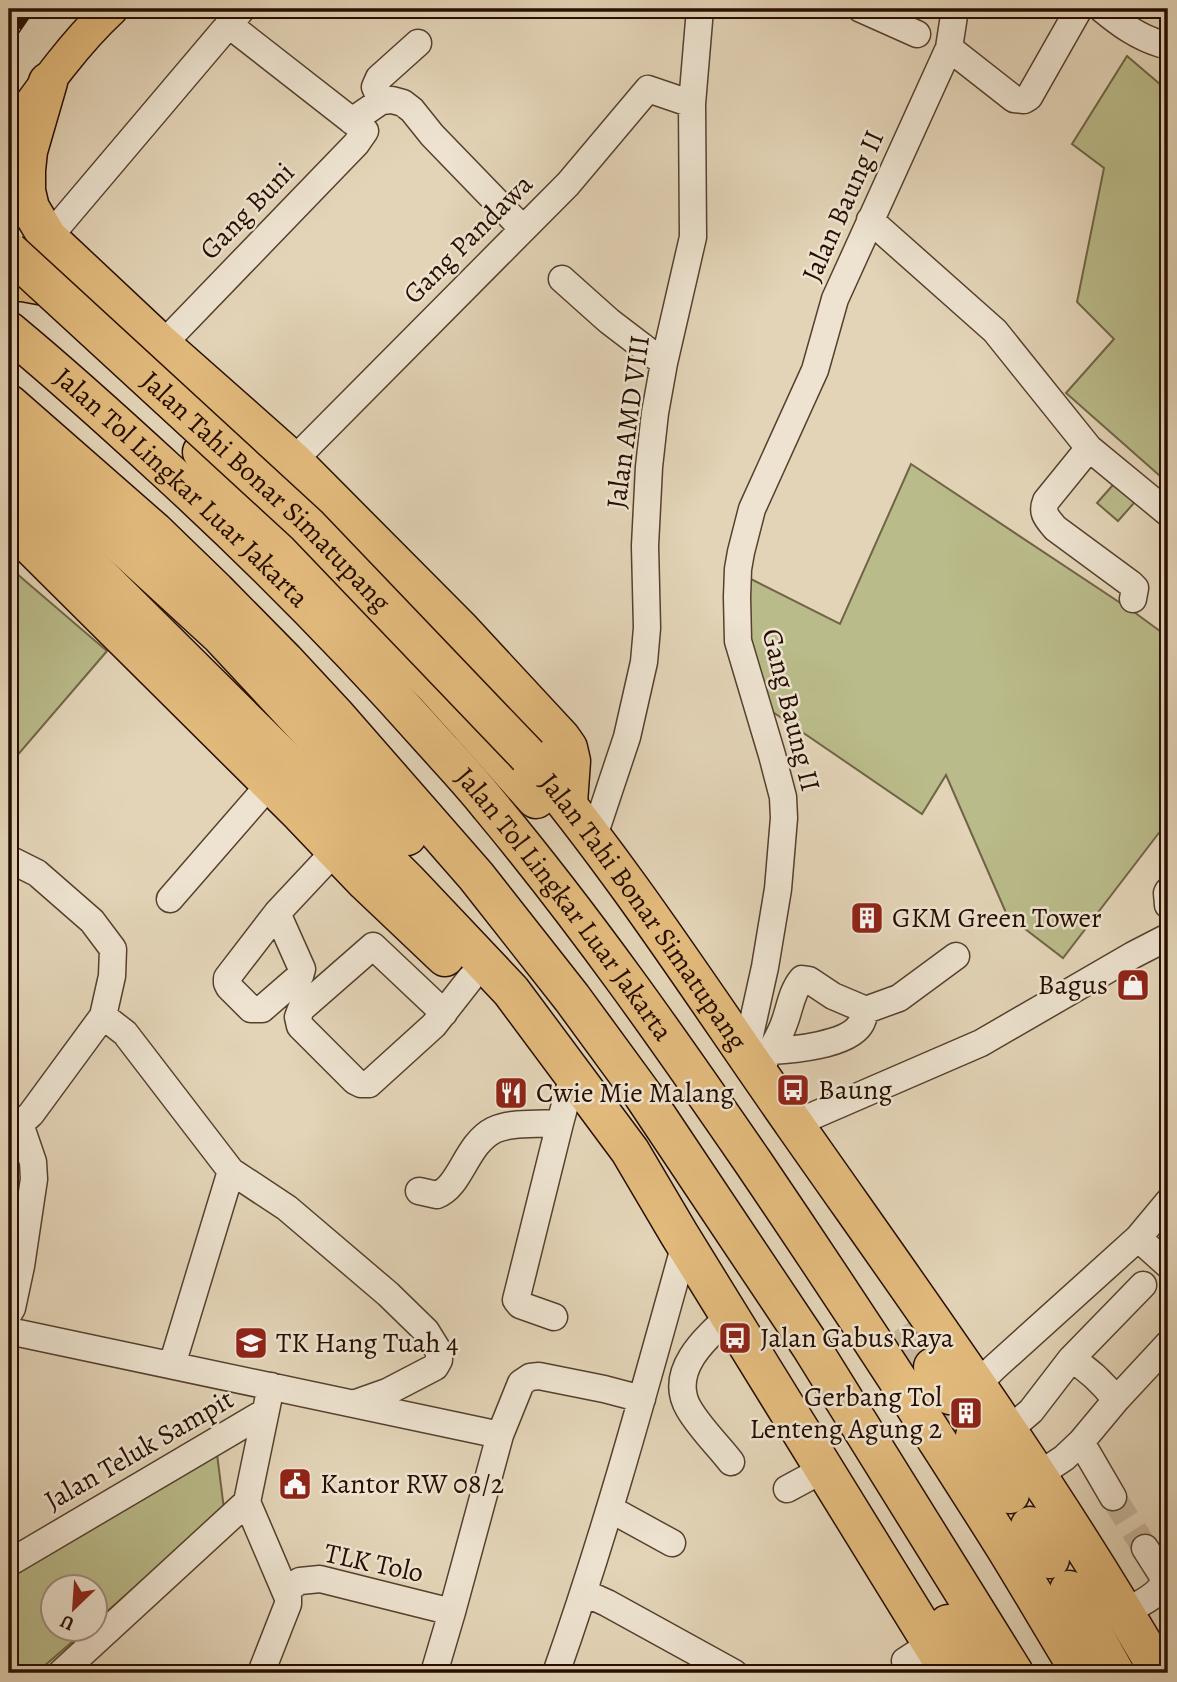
<svg xmlns="http://www.w3.org/2000/svg" width="1177" height="1682" viewBox="0 0 1177 1682" font-family="Alegreya,serif">
<rect width="100%" height="100%" fill="#e3d4b7"/>
<filter id="stains"><feTurbulence type="fractalNoise" baseFrequency=".00286" numOctaves="4"/><feColorMatrix values="0 0 0 0 .2 0 0 0 0 .09 0 0 0 0 .02 0 0 0 .5 -.17"/></filter>
<radialGradient id="worn" r=".72"><stop offset=".6" stop-color="#630" stop-opacity="0"/><stop offset="1" stop-color="#630" stop-opacity=".3"/></radialGradient>
<!-- green -->
<path fill="#babb8a" stroke="#706446" stroke-width="2" d="M 1127,56 L 1168,91 L 1168,483 L 1066,393 L 1114,339 L 1077,302 L 1104,168 L 1072,144 Z
M 911,464 L 1134,612 L 1168,637 L 1168,821 L 1063,958 L 1007,915 L 946,775 L 922,814 L 745,693 L 741,574 L 840,624 Z
M 1120,477 L 1141,495 L 1118,521 L 1097,503 Z
M 9,567 L 107,651 L 9,765 Z
M 216,1446 L 224,1509 L 95,1622 L 94,1588 L 52,1588 L 52,1630 L 86,1630 L 36,1673 L 9,1673 L 9,1577 Z"/>
<g fill="none" stroke-linecap="round" stroke-linejoin="round">
<!-- minor-tunnel -->
<path stroke="#c7b69c" stroke-width="26" stroke-dasharray="26 13" stroke-linecap="butt" d="M 1113,1497 L 1145,1548"/>
<!-- highway-tunnel -->
<path stroke="#c7b69c" stroke-width="38" stroke-dasharray="38 19" stroke-linecap="butt" d="M 906,1324 L 933,1367
M 950,1395 L 975,1436"/>
<defs>
<path id="minor" d="M 861,9 L 917,34
M 1102,9 C 1120,24 1138,37 1161,44 L 1168,40
M 949,48 L 1014,99 L 1024,100 L 1029,97 L 1079,9
M 381,101 L 375,87 L 379,78 L 418,43
M 352,121 L 381,101 L 392,100 L 403,103 L 412,110 L 432,135 L 523,229
M 870,220 L 995,331 L 1089,448 L 1168,513
M 48,238 L 242,9
M 562,279 L 609,321 L 664,363
M 162,345 L 356,144 L 365,131 L 228,24
M 1089,448 L 1046,501 C 1041,513 1047,518 1055,528 L 1131,584 L 1135,588 L 1133,599
M 293,461 L 568,184 L 648,89 L 692,104
M 593,839 L 627,737 L 644,662 L 647,628 L 645,546 L 649,467 L 655,413 L 664,363 L 693,237 L 692,104 L 700,9
M 9,859 L 37,873 L 92,921 L 113,949 L 112,976 L 103,1016 L 31,1114 L 20,1124
M 1168,891 L 1167,893 L 1168,905
M 170,899 L 270,784
M 277,913 L 302,969 L 300,976 L 262,1009 L 251,1009 L 229,987 L 227,983 L 227,978 L 277,913 L 336,850
M 444,1013 L 373,946 L 301,1009 L 298,1017 L 300,1026 L 355,1081 L 361,1084 L 369,1084 L 434,1025 L 470,979
M 103,1016 L 125,1033 L 231,1171 L 172,1365
M 771,1051 C 793,1050 847,1045 860,1025 C 863,1021 864,1015 866,1010
M 746,1053 L 765,967 L 778,889 L 784,818 L 783,797 L 772,755 L 738,641 L 737,597 L 738,569 L 741,552 L 752,509 L 815,370 L 835,299 L 949,48 L 955,9
M 758,1071 C 768,1055 779,1039 785,1021 C 790,1007 792,991 802,979 L 809,980 L 833,996 L 866,1010 L 899,998 L 956,956
M 9,1118 L 20,1124 L 33,1162 L 34,1179 L 21,1266 L 12,1308 L 9,1313
M 794,1124 L 981,1043 L 1133,955 L 1168,937
M 231,1171 L 287,1208 L 388,1294 L 426,1331 L 439,1352 L 439,1360 L 435,1367 L 387,1392 L 356,1403
M 419,1191 L 437,1195 C 461,1186 466,1144 494,1130 C 511,1122 540,1124 560,1123
M 1138,1238 L 1168,1202
M 730,1316 C 705,1338 667,1372 689,1409 C 700,1428 717,1444 731,1462
M 554,1317 L 520,1305 L 516,1300 L 560,1123 L 573,1075
M 9,1331 L 500,1435
M 1071,1359 L 1143,1285
M 977,1385 L 994,1368 L 1138,1238 L 1168,1265
M 1116,1400 L 1168,1344
M 1009,1430 L 1031,1411 L 1071,1359 C 1090,1370 1103,1383 1116,1400 L 1081,1442 L 1064,1458 L 1037,1476
M 1081,1442 L 1113,1497
M 787,1489 L 824,1469
M 610,1509 L 672,1543
M 9,1563 L 265,1412
M 285,1590 L 300,1581 L 320,1579 L 452,1612
M 585,1593 L 607,1603 L 734,1673
M 1125,1612 C 1138,1604 1163,1595 1164,1578 L 1145,1548
M 905,1661 L 931,1644
M 61,1673 L 247,1502
M 261,1673 L 288,1604 L 288,1598 L 247,1502 L 271,1386
M 434,1673 L 452,1612 L 500,1435 L 521,1383 L 530,1377 L 539,1376 L 604,1389 L 642,1399
M 556,1673 C 606,1532 645,1388 685,1244"/>
<path id="major" d="M 9,135 C 39,93 73,44 111,9"/>
<g id="highway">
<path d="M 48,82 L 28,151 L 26,170 L 26,191 L 30,208 L 48,238 L 162,345 L 293,461 L 460,629 L 561,738 L 568,748 L 571,761 L 568,803"/>
<path d="M 9,282 L 23,282 L 67,290"/>
<path id="s1" d="M 9,331 C 62,375 114,422 165,469 C 259,555 348,645 433,741 C 452,762 472,783 490,806 C 585,920 669,1040 753,1162 C 839,1289 923,1417 1005,1547 C 1031,1589 1055,1631 1081,1673"/>
<path d="M 9,404 L 154,531 L 216,591 L 285,661 L 337,717 L 476,876 L 572,998 L 643,1095 L 810,1345 L 1014,1673"/>
<path d="M 9,443 L 26,457 L 221,636 L 407,836"/>
<path d="M 202,452 L 435,686 L 536,799"/>
<path d="M 9,486 L 408,882 L 511,991 L 630,1151 L 679,1234 L 950,1673"/>
<path d="M 9,524 L 301,814 L 366,882 L 445,957"/>
<path id="s2" d="M 528,756 C 625,872 707,1000 794,1124 C 920,1304 1050,1482 1160,1673"/>
<path d="M 933,1367 L 950,1395"/>
<path d="M 975,1436 L 1010,1494"/>
<path d="M 1030,1526 L 1050,1559"/>
<path d="M 1069,1590 L 1115,1673"/>
<path d="M 948,1624 L 981,1673"/>
</g>
</defs>
<!-- minor casing -->
<use href="#minor" stroke="#56402e" stroke-width="29"/>
<!-- major casing -->
<use href="#major" stroke="#270e01" stroke-width="36"/>
<!-- highway casing -->
<use href="#highway" stroke="#270e01" stroke-width="41"/>
<!-- minor -->
<use href="#minor" stroke="#ede3d0" stroke-width="26"/>
<!-- major -->
<use href="#major" stroke="#e2ba7c" stroke-width="33"/>
<!-- highway -->
<use href="#highway" stroke="#e2ba7c" stroke-width="38"/>
<defs>
<path id="rail" d="M 9,14 L 12,9
M 9,41 L 31,9"/>
</defs>
<!-- rail casing -->
<use href="#rail" stroke="#270e01" stroke-width="8"/>
<!-- rail -->
<use href="#rail" stroke="#ede3d0" stroke-width="5" stroke-dasharray="16" stroke-linecap="butt"/>
<defs>
<g id="highway-bridge">
<path id="s3" d="M 9,251 L 307,525 L 528,756"/>
</g>
</defs>
<!-- highway-bridge casing -->
<use href="#highway-bridge" stroke="#270e01" stroke-width="41" stroke-linecap="butt"/>
<!-- highway-bridge -->
<use href="#highway-bridge" stroke="#e2ba7c" stroke-width="38"/>
</g>
<!-- icons -->
<defs>
<symbol id="building-square" viewBox="-11 -11 22 22"><rect x="-9" y="-9" width="18" height="18" rx="4" fill="#8f2418" stroke="#ede3d0"/><path d="M-4-6H4V6H1V3H-1V6H-4ZM-2.5-4.3h1.7v1.8h-1.7ZM.8-4.3h1.7v1.8H.8ZM-2.5-1h1.7V.8h-1.7ZM.8-1h1.7V.8H.8Z" fill="#fff"/></symbol>
<symbol id="shop-square" viewBox="-11 -11 22 22"><rect x="-9" y="-9" width="18" height="18" rx="4" fill="#8f2418" stroke="#ede3d0"/><path d="M-5-2.5h2.3a2.7 3.5 0 0 1 5.4 0H5L5.5 6h-11ZM-1.5-2.5h3a1.5 2.3 0 0 0-3 0Z" fill="#fff"/></symbol>
<symbol id="bus-square" viewBox="-11 -11 22 22"><rect x="-9" y="-9" width="18" height="18" rx="4" fill="#8f2418" stroke="#ede3d0"/><path d="M-5-6H5V4H4V6H2V4H-2V6H-4V4H-5ZM-3.5-4V0h7V-4ZM-3.5 1.2v1.5H-2V1.2ZM2 1.2v1.5H3.5V1.2Z" fill="#fff"/></symbol>
<symbol id="restaurant-square" viewBox="-11 -11 22 22"><rect x="-9" y="-9" width="18" height="18" rx="4" fill="#8f2418" stroke="#ede3d0"/><path d="M-5-6h1v4h1v-4h1v4h1v-4h1v5L-1.5 .5V6h-2V.5L-5-1ZM5-6V6H3V1.5H1.5Q1.5-4 5-6Z" fill="#fff"/></symbol>
<symbol id="school-square" viewBox="-11 -11 22 22"><rect x="-9" y="-9" width="18" height="18" rx="4" fill="#8f2418" stroke="#ede3d0"/><path d="M0-5L7-2L0 1L-7-2ZM-4 1L0 2.5L4 1V4Q0 6-4 4Z" fill="#fff"/></symbol>
<symbol id="civic-square" viewBox="-11 -11 22 22"><rect x="-9" y="-9" width="18" height="18" rx="4" fill="#8f2418" stroke="#ede3d0"/><path d="M-.6-6.5H3V-4.5H.6V-3L4-1V1h2V6H-6V1h2V-1L-.6-3ZM-1.2 2.5V6h2.4V2.5Z" fill="#fff"/></symbol>
</defs>
<g fill-rule="evenodd">
<use href="#building-square" x="848" y="899" width="38" height="38"/>
<use href="#shop-square" x="1114" y="966" width="38" height="38"/>
<use href="#bus-square" x="774" y="1071" width="38" height="38"/>
<use href="#restaurant-square" x="492" y="1074" width="38" height="38"/>
<use href="#bus-square" x="716" y="1319" width="38" height="38"/>
<use href="#school-square" x="232" y="1324" width="38" height="38"/>
<use href="#building-square" x="947" y="1394" width="38" height="38"/>
<use href="#civic-square" x="276" y="1465" width="38" height="38"/>
</g>
<g text-anchor="middle" dominant-baseline="central" stroke-width="5" stroke-linejoin="round" paint-order="stroke">
<!-- street labels -->
<g font-size="28" fill="#270e01" stroke="#ede3d0">
<text transform="translate(843 206) rotate(-66)">Jalan Baung II</text>
<text transform="translate(247 211) rotate(-46)">Gang Buni</text>
<text transform="translate(468 239) rotate(-45)">Gang Pandawa</text>
<text transform="translate(628 422) rotate(-82)">Jalan AMD VIII</text>
<text stroke="none"><textPath href="#s1" startOffset="233">Jalan Tol Lingkar Luar Jakarta</textPath></text>
<text stroke="none"><textPath href="#s3" startOffset="352">Jalan Tahi Bonar Simatupang</textPath></text>
<text transform="translate(791 710) rotate(76)">Gang Baung II</text>
<text stroke="none"><textPath href="#s1" startOffset="800">Jalan Tol Lingkar Luar Jakarta</textPath></text>
<text stroke="none"><textPath href="#s2" startOffset="194">Jalan Tahi Bonar Simatupang</textPath></text>
<text transform="translate(139 1450) rotate(-30)">Jalan Teluk Sampit</text>
<text transform="translate(374 1563) rotate(12)">TLK Tolo</text>
</g>
<!-- poi labels -->
<g font-size="28" fill="#270e01" stroke="#ede3d0" text-anchor="start">
<text x="892" y="918">GKM Green Tower</text>
<text x="1108" y="985" text-anchor="end">Bagus</text>
<text x="818" y="1090">Baung</text>
<text x="536" y="1093">Cwie Mie Malang</text>
<text x="760" y="1338">Jalan Gabus Raya</text>
<text x="276" y="1343">TK Hang Tuah 4</text>
<text x="942" y="1397" text-anchor="end">Gerbang Tol<tspan x="942" dy="32">Lenteng Agung 2</tspan></text>
<text x="320" y="1484">Kantor RW 08/2</text>
</g>
</g>
<!-- margin -->
<rect width="1177" height="1682" fill="none" stroke="#e3d4b7" stroke-width="35"/>
<rect x="10" y="10" width="1156" height="1661" fill="none" stroke="#270e01" stroke-width="3.5"/>
<rect x="18" y="18" width="1142" height="1647" fill="none" stroke="#270e01" stroke-width="2"/>
<!-- north arrow -->
<g transform="translate(74 1608) rotate(205)"><circle r="33" fill="#ede3d0" stroke="#9e8e7d" stroke-width="2"/>
<path d="M0-5L12 26L0 18L-12 26Z" fill="#8f2418"/>
<text y="-10" font-size="19" font-weight="bold" text-anchor="middle" fill="#270e01">U</text>
</g>
<rect width="100%" height="100%" filter="url(#stains)"/>
<rect width="100%" height="100%" fill="url(#worn)"/>
</svg>
